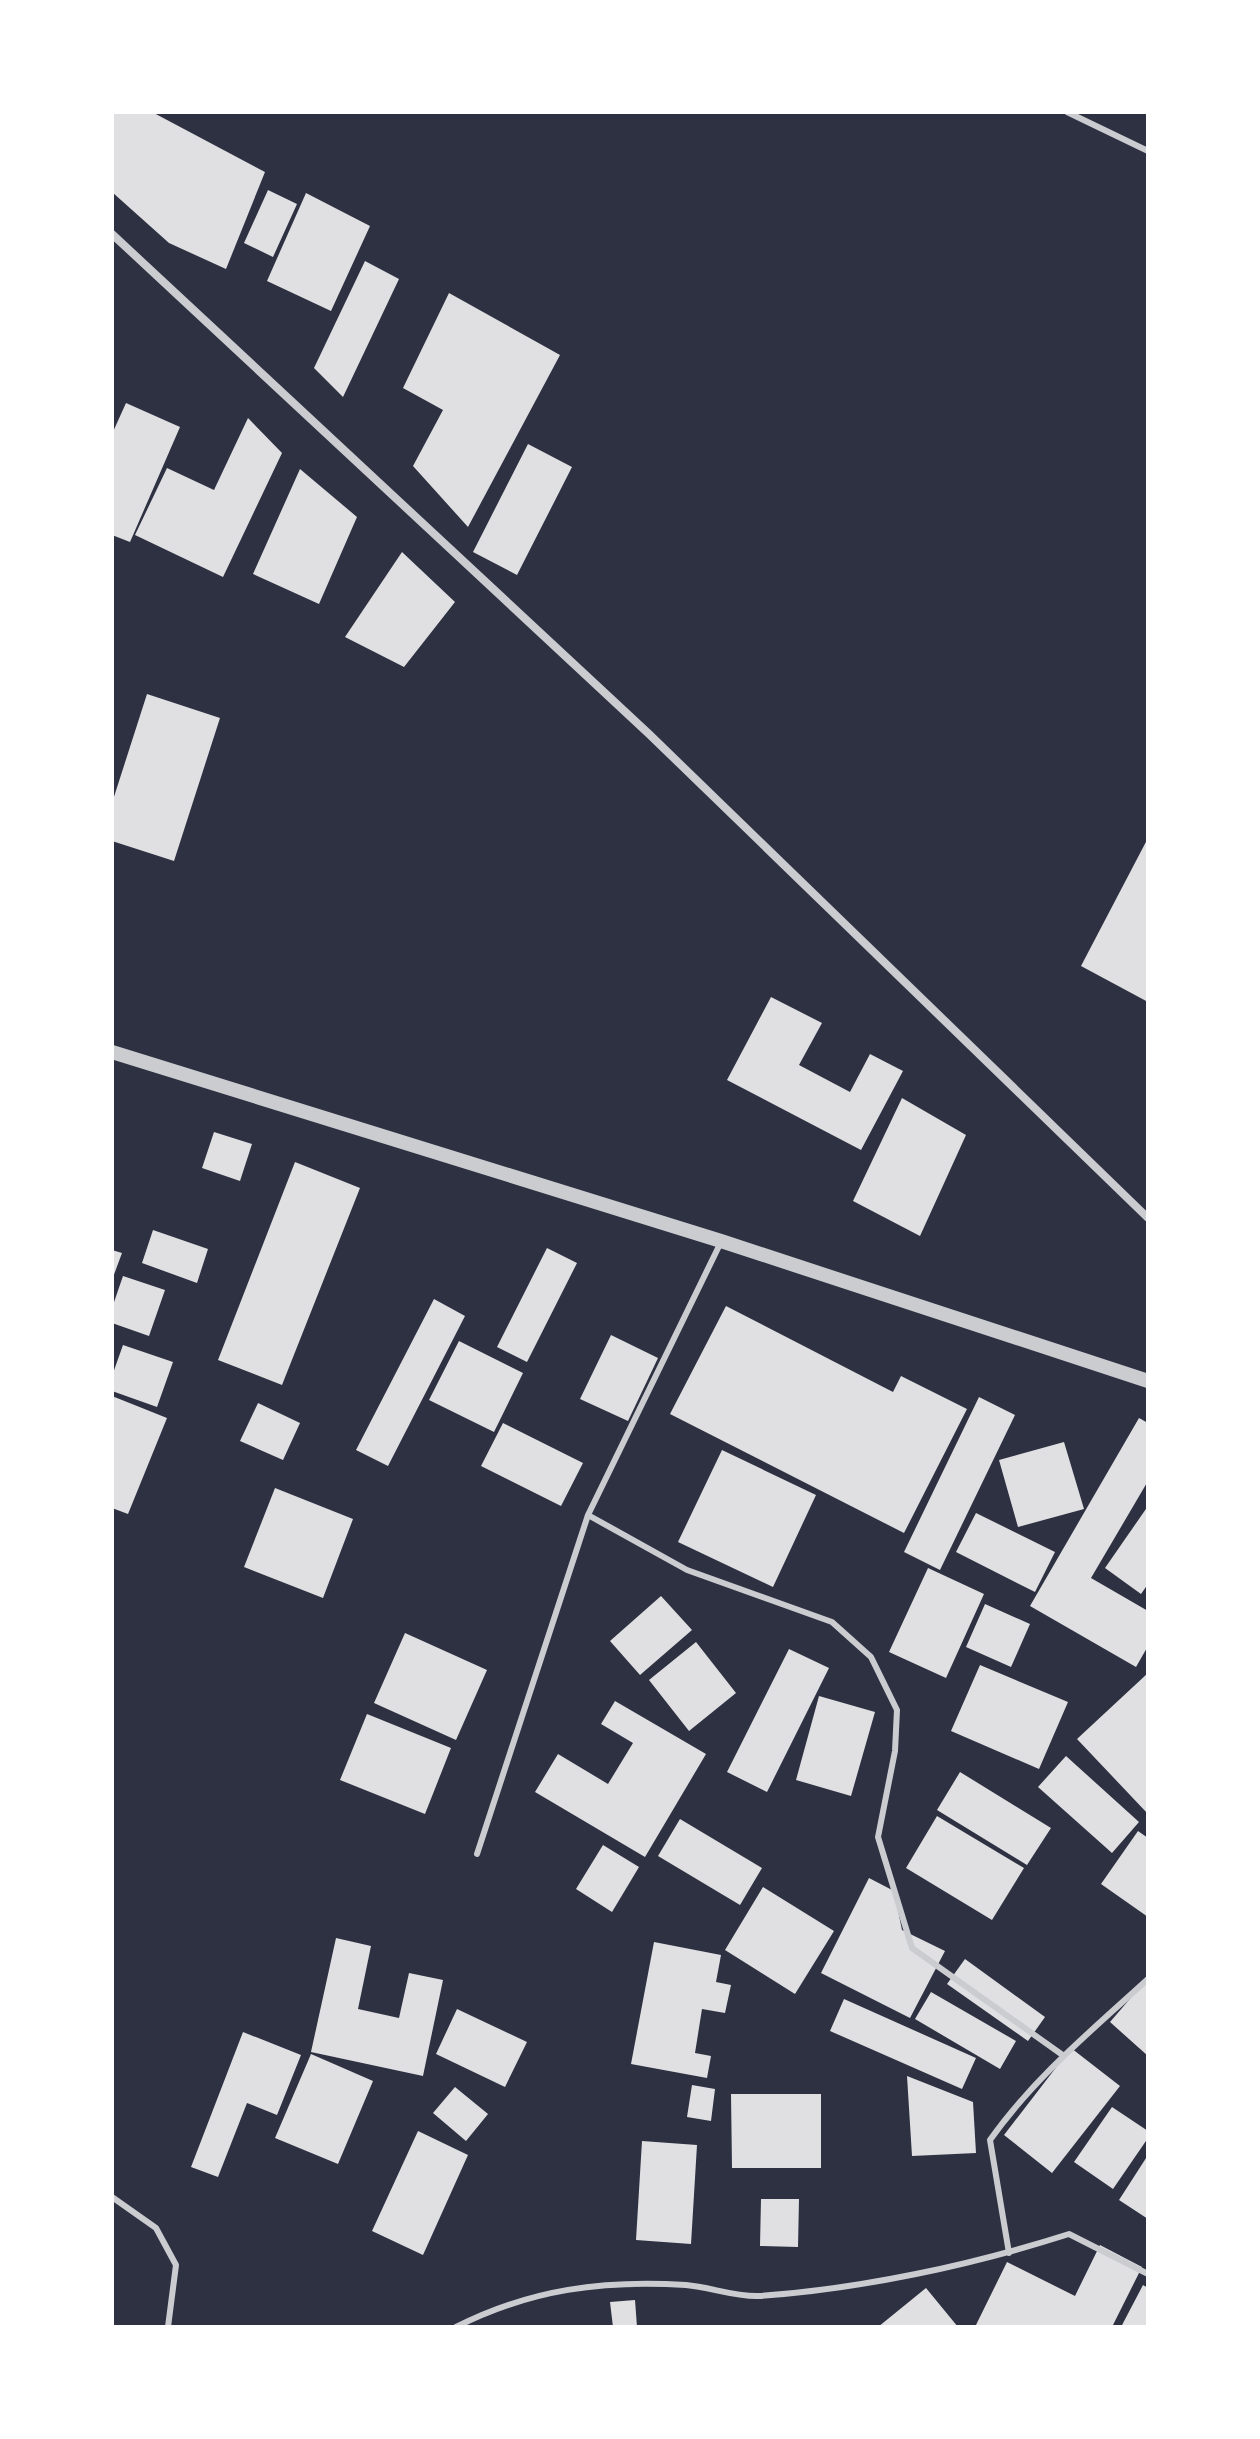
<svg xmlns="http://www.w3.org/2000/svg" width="1260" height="2439" viewBox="0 0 1260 2439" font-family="'Titillium Web',sans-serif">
<rect width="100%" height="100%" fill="#2d3142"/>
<!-- building -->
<path fill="#e0e0e3" d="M 112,112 L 152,112 L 265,172 L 226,269 L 169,243 L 112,192 Z
M 268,190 L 297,204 L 273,257 L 244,243 Z
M 306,193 L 370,226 L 331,311 L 267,281 Z
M 365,261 L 399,279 L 343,397 L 314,368 Z
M 449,293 L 560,355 L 468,527 L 413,466 L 443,410 L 403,388 Z
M 126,403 L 180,427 L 130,542 L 112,535 L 112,434 Z
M 248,418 L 282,453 L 223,577 L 135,535 L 167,468 L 214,490 Z
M 528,444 L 572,467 L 517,575 L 473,552 Z
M 300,469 L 357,517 L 319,604 L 253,574 Z
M 402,552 L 455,602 L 404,667 L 345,637 Z
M 147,694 L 220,718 L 174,861 L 112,841 L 112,803 Z
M 1148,838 L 1148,1002 L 1081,966 Z
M 771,997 L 822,1023 L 799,1065 L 850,1092 L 870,1054 L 903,1071 L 861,1150 L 727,1080 Z
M 902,1098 L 966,1135 L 920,1236 L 853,1201 Z
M 214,1132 L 252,1144 L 240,1181 L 202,1168 Z
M 295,1162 L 360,1188 L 282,1385 L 218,1360 Z
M 153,1230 L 208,1249 L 197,1283 L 142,1263 Z
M 547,1248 L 577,1263 L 527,1362 L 497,1347 Z
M 112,1250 L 122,1253 L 112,1280 Z
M 123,1276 L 165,1290 L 149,1336 L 112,1323 L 112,1308 Z
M 434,1299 L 465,1316 L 388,1466 L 356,1450 Z
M 726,1306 L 893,1392 L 901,1376 L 967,1409 L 904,1533 L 670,1414 Z
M 611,1335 L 658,1358 L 628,1421 L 580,1399 Z
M 459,1341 L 523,1373 L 494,1432 L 429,1400 Z
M 123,1345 L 173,1362 L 157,1407 L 112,1391 L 112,1376 Z
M 112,1396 L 167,1418 L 128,1514 L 112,1508 Z
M 979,1397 L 1015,1415 L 940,1570 L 904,1552 Z
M 258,1403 L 300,1423 L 283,1460 L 240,1441 Z
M 1139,1418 L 1148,1423 L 1148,1481 L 1091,1578 L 1148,1611 L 1148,1646 L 1136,1667 L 1030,1606 Z
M 503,1423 L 583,1463 L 561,1506 L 481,1466 Z
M 1064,1442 L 1084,1509 L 1018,1527 L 999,1460 Z
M 722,1450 L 816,1495 L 773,1587 L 678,1542 Z
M 275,1488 L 353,1519 L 323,1598 L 244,1567 Z
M 1148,1506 L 1148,1584 L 1141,1594 L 1105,1568 Z
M 976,1513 L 1055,1552 L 1035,1592 L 956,1552 Z
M 928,1568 L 984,1594 L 946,1678 L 889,1652 Z
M 661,1596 L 692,1630 L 640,1675 L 610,1641 Z
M 985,1604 L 1030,1624 L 1011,1667 L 966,1647 Z
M 405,1633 L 487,1670 L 456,1740 L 374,1703 Z
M 696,1642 L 736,1693 L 689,1731 L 649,1680 Z
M 789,1649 L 829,1668 L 767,1792 L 727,1772 Z
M 980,1665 L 1068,1702 L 1039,1769 L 951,1731 Z
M 1148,1673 L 1146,1747 L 1148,1814 L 1077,1739 Z
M 819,1696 L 875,1712 L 851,1796 L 796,1780 Z
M 615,1701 L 706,1754 L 645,1857 L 535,1792 L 558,1754 L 608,1784 L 633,1743 L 601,1724 Z
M 367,1714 L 451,1748 L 425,1814 L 340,1780 Z
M 1066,1756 L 1139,1822 L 1112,1853 L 1038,1787 Z
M 960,1772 L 1051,1828 L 1027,1865 L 937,1810 Z
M 937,1816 L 1024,1868 L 992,1920 L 906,1868 Z
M 680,1819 L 762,1868 L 740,1905 L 658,1856 Z
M 1138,1831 L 1148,1838 L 1148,1917 L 1101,1884 Z
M 603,1845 L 639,1867 L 612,1912 L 576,1889 Z
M 869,1878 L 894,1891 L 902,1930 L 945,1951 L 910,2018 L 821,1973 Z
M 763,1887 L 834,1931 L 795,1994 L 725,1950 Z
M 336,1938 L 371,1946 L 358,2009 L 399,2018 L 409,1973 L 443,1980 L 423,2076 L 311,2052 Z
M 654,1942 L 721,1955 L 716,1982 L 731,1985 L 725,2013 L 702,2009 L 695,2053 L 711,2056 L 707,2078 L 631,2064 Z
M 965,1959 L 1045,2017 L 1028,2041 L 947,1984 Z
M 1148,1978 L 1148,2056 L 1110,2022 Z
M 931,1992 L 1016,2041 L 1000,2069 L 915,2019 Z
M 844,1999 L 976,2058 L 962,2089 L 830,2031 Z
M 457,2009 L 527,2042 L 505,2087 L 436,2054 Z
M 243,2032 L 301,2055 L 277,2115 L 247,2103 L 218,2177 L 191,2167 Z
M 1071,2048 L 1120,2086 L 1052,2173 L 1004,2135 Z
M 311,2054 L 373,2081 L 338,2164 L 275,2138 Z
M 907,2076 L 973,2102 L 976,2153 L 912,2156 Z
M 692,2085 L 715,2089 L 711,2121 L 687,2117 Z
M 455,2087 L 488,2114 L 466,2141 L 433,2113 Z
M 731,2094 L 821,2094 L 821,2168 L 732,2168 Z
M 1112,2107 L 1148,2131 L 1148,2138 L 1113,2189 L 1074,2162 Z
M 418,2131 L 468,2155 L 423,2255 L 372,2231 Z
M 642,2141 L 697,2145 L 691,2244 L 636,2240 Z
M 1148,2155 L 1148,2219 L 1119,2200 Z
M 761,2199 L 799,2199 L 798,2247 L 760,2246 Z
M 1100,2245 L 1142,2267 L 1112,2327 L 975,2327 L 1007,2262 L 1075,2296 Z
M 1143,2285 L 1148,2288 L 1148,2327 L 1121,2327 Z
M 926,2288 L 958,2327 L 878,2327 Z
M 635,2300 L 637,2327 L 613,2327 L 610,2302 Z"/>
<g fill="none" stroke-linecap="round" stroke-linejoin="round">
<!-- service -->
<path stroke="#caccd0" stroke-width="6" d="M 1067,112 L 1148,151
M 588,1515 L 687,1570 L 832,1622 L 871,1657 L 897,1710 L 895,1751 L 878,1837 L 912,1948 L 1064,2056
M 477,1854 L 588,1515 L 721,1242
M 112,2197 L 156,2228 L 176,2265 L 168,2327
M 1009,2253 L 990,2140 C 1034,2078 1092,2030 1148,1979
M 456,2327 C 531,2289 603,2280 686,2285 C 710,2287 735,2297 759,2296 C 861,2289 972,2265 1069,2234 L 1148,2274"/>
<!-- minor -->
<path stroke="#caccd0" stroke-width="8" d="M 112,234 L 649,734 L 1148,1218"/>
<!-- tertiary -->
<path stroke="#caccd0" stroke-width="14" d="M 112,1052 L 721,1241 L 1148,1381"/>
</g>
<!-- border -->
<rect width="1260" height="2439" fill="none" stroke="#ffffff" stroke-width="228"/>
</svg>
